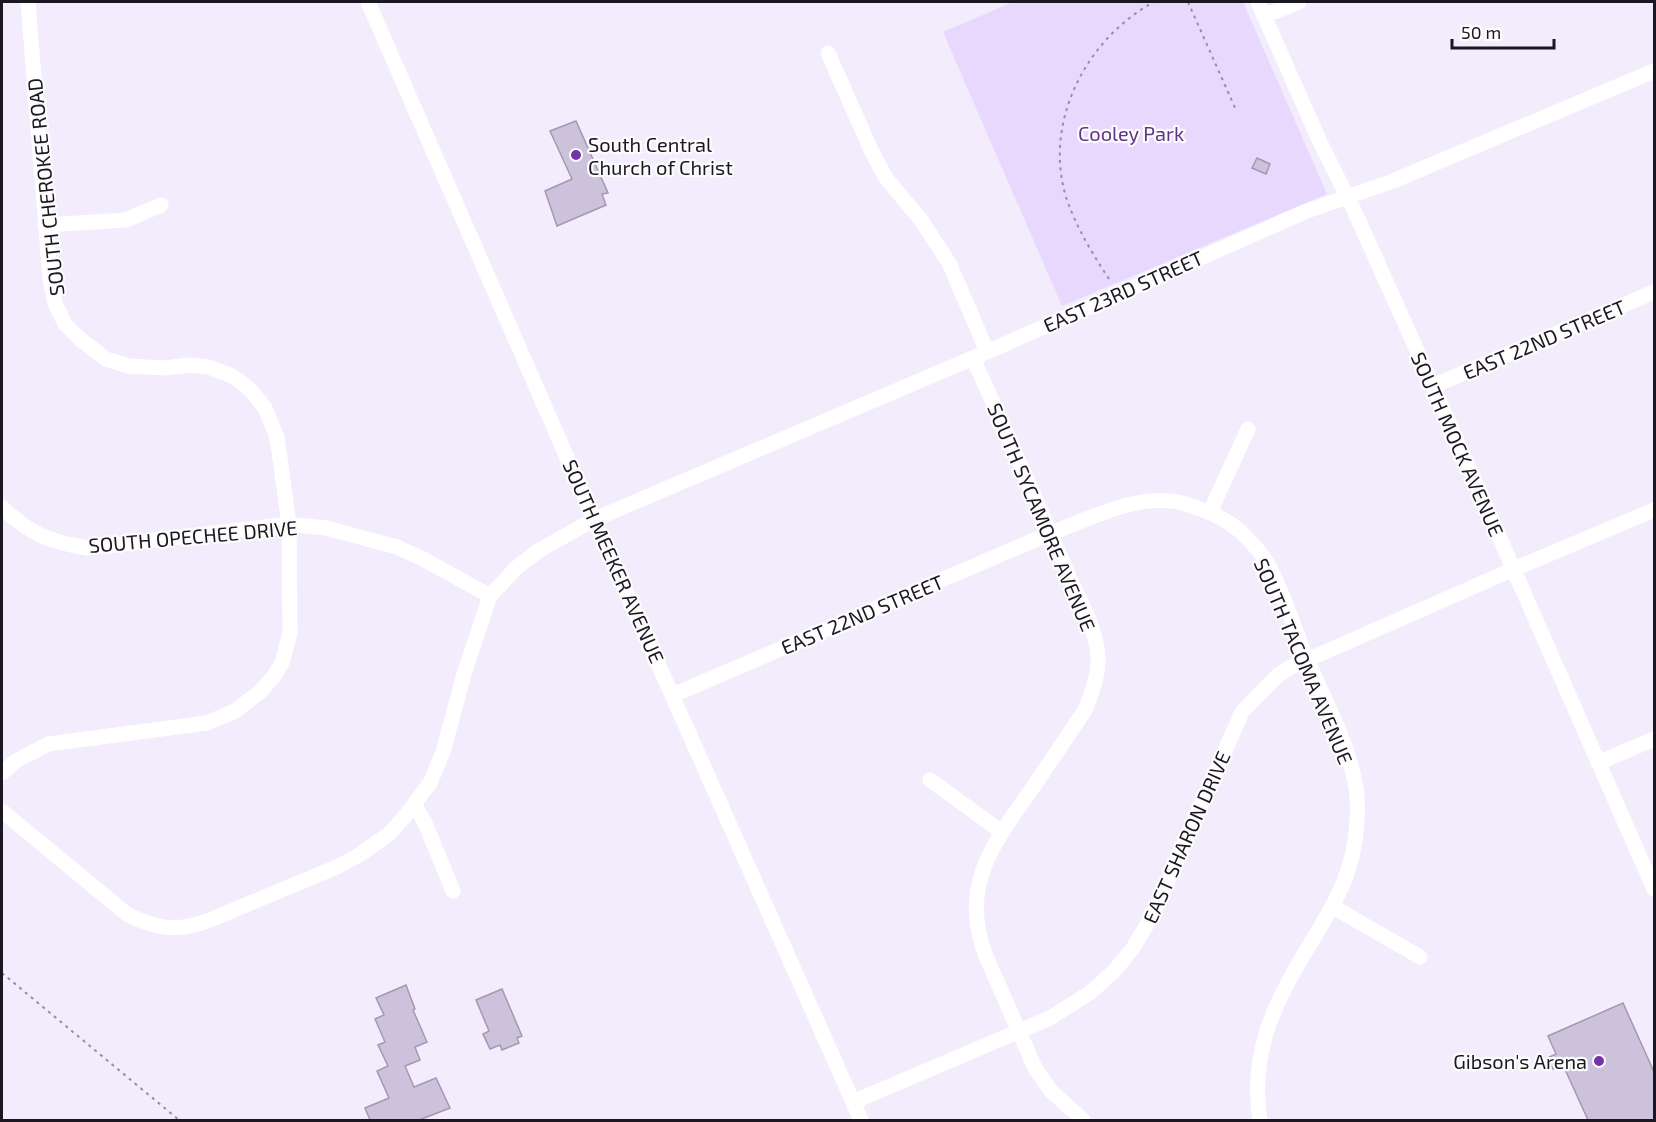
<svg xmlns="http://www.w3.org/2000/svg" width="1656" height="1122" viewBox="0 0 1656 1122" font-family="'Exo 2',sans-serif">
<rect width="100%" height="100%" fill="#f3ecfc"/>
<!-- green -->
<path fill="#e8d8fd" d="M 1013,2 L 1243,2 L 1327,194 L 1062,306 L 943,32 Z"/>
<!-- building -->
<path fill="#cdc2dc" stroke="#a398b1" stroke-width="1.5" d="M 576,121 L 608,193 L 602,194 L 606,205 L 557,226 L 545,191 L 572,179 L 550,131 Z
M 1257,158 L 1270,164 L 1266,174 L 1252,168 Z
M 406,985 L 415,1009 L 413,1010 L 427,1042 L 415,1047 L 420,1060 L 405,1066 L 414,1087 L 436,1078 L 450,1108 L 419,1120 L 370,1120 L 365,1108 L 389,1098 L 377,1071 L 388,1066 L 378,1045 L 385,1042 L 375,1019 L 384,1015 L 376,998 Z
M 502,989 L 522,1036 L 517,1038 L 519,1043 L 502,1050 L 500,1045 L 490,1049 L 483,1034 L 489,1031 L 476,1000 Z
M 1623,1003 L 1654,1072 L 1654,1120 L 1588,1120 L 1563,1065 L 1553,1069 L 1547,1058 L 1556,1054 L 1548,1036 Z"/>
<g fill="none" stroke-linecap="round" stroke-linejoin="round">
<!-- path -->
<path stroke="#96909d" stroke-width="2" stroke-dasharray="3 4.5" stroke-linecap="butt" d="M 1188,2 L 1236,110
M 1109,279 C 1092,253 1076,227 1066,197 C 1043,121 1087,38 1154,2
M 2,973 L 179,1120"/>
<!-- minor -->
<path stroke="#fff" stroke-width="15" d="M 368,2 L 603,540 L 861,1120
M 1258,2 L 1320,142 L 1353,208 L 1433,386 L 1654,889
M 1264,16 L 1299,2
M 828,53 L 872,152 L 886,178 L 921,220 L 949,263 L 987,351
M 45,225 L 126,220 L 161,205
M 973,358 C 1004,427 1035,497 1065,567 C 1075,592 1093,622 1097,648 C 1101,670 1093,690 1085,710 C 1067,737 1049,764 1031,790 C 993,844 960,885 985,954 L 1035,1068 L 1050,1090 L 1083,1120
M 1433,386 L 1654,292
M 2,507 C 28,533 52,543 88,548 L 289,524 L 326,528 L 397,547 L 423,559 L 490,596
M 1210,512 L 1248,429
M 673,695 L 1051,533 C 1093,518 1139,491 1186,504 C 1207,511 1229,519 1245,536 C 1253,544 1262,554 1268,564 C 1283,592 1294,627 1306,657 C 1323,697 1350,746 1356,788 C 1359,809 1357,831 1353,852 C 1346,886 1327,916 1309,946 C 1275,1001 1249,1053 1260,1120
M 1598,763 L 1654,739
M 2,773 L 16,761 L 48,744 L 207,723 L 235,711 L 260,692 L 274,676 L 282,663 L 290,633 L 289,524 L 277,437 L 265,408 L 253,393 L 241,382 L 232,376 L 209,367 L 189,365 L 165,368 L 128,366 L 106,359 L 81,340 L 65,324 L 55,303 L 50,279 L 28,2
M 930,780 L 1002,832
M 414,804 L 425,823 L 453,891
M 2,811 L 128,915 C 160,930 178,932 210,920 L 339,866 L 359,855 L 389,834 L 406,815 L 430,783 L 443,752 L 464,674 L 490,596 L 516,568 L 538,551 L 595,519 L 973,358 L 1307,211 L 1393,181 L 1654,71
M 1333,907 L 1420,957
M 853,1102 L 1050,1018 L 1091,992 L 1115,970 L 1133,948 L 1153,914 L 1242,712 L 1278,675 L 1291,667 L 1514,569 L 1654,510"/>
</g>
<!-- markers -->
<g fill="#7334a9" stroke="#fcfcfc" stroke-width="2">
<circle cx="576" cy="155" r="6"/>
<circle cx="1599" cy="1061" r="6"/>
</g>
<g text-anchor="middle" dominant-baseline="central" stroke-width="4.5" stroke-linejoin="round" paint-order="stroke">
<!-- park labels -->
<g font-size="20" fill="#613489" stroke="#fcfcfc">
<text x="1131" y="133">Cooley Park</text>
</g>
<!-- poi labels -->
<g font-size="20" fill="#1b1720" stroke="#fcfcfc" text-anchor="start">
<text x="588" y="144">South Central<tspan x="588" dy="23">Church of Christ</tspan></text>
<text x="1587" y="1061" text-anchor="end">Gibson's Arena</text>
</g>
<!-- street labels -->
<g font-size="20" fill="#1b1720" stroke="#fcfcfc">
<text transform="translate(45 187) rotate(-96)">SOUTH CHEROKEE ROAD</text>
<text transform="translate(1123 291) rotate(-24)">EAST 23RD STREET</text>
<text transform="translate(1544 339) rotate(-23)">EAST 22ND STREET</text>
<text transform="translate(1458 444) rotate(66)">SOUTH MOCK AVENUE</text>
<text transform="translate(1042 517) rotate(67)">SOUTH SYCAMORE AVENUE</text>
<text transform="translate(193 536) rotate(-5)">SOUTH OPECHEE DRIVE</text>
<text transform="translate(614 561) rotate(66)">SOUTH MEEKER AVENUE</text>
<text transform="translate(862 614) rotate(-23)">EAST 22ND STREET</text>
<text transform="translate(1304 661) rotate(67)">SOUTH TACOMA AVENUE</text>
<text transform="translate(1186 837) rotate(-66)">EAST SHARON DRIVE</text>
</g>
</g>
<!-- border -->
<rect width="1656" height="1122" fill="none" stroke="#1b1720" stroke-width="6"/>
<!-- scale -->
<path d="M1452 39v9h102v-9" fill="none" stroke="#1b1720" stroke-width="3"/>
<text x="1461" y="39" font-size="18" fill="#1b1720" stroke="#fcfcfc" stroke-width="4.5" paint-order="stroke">50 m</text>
</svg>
